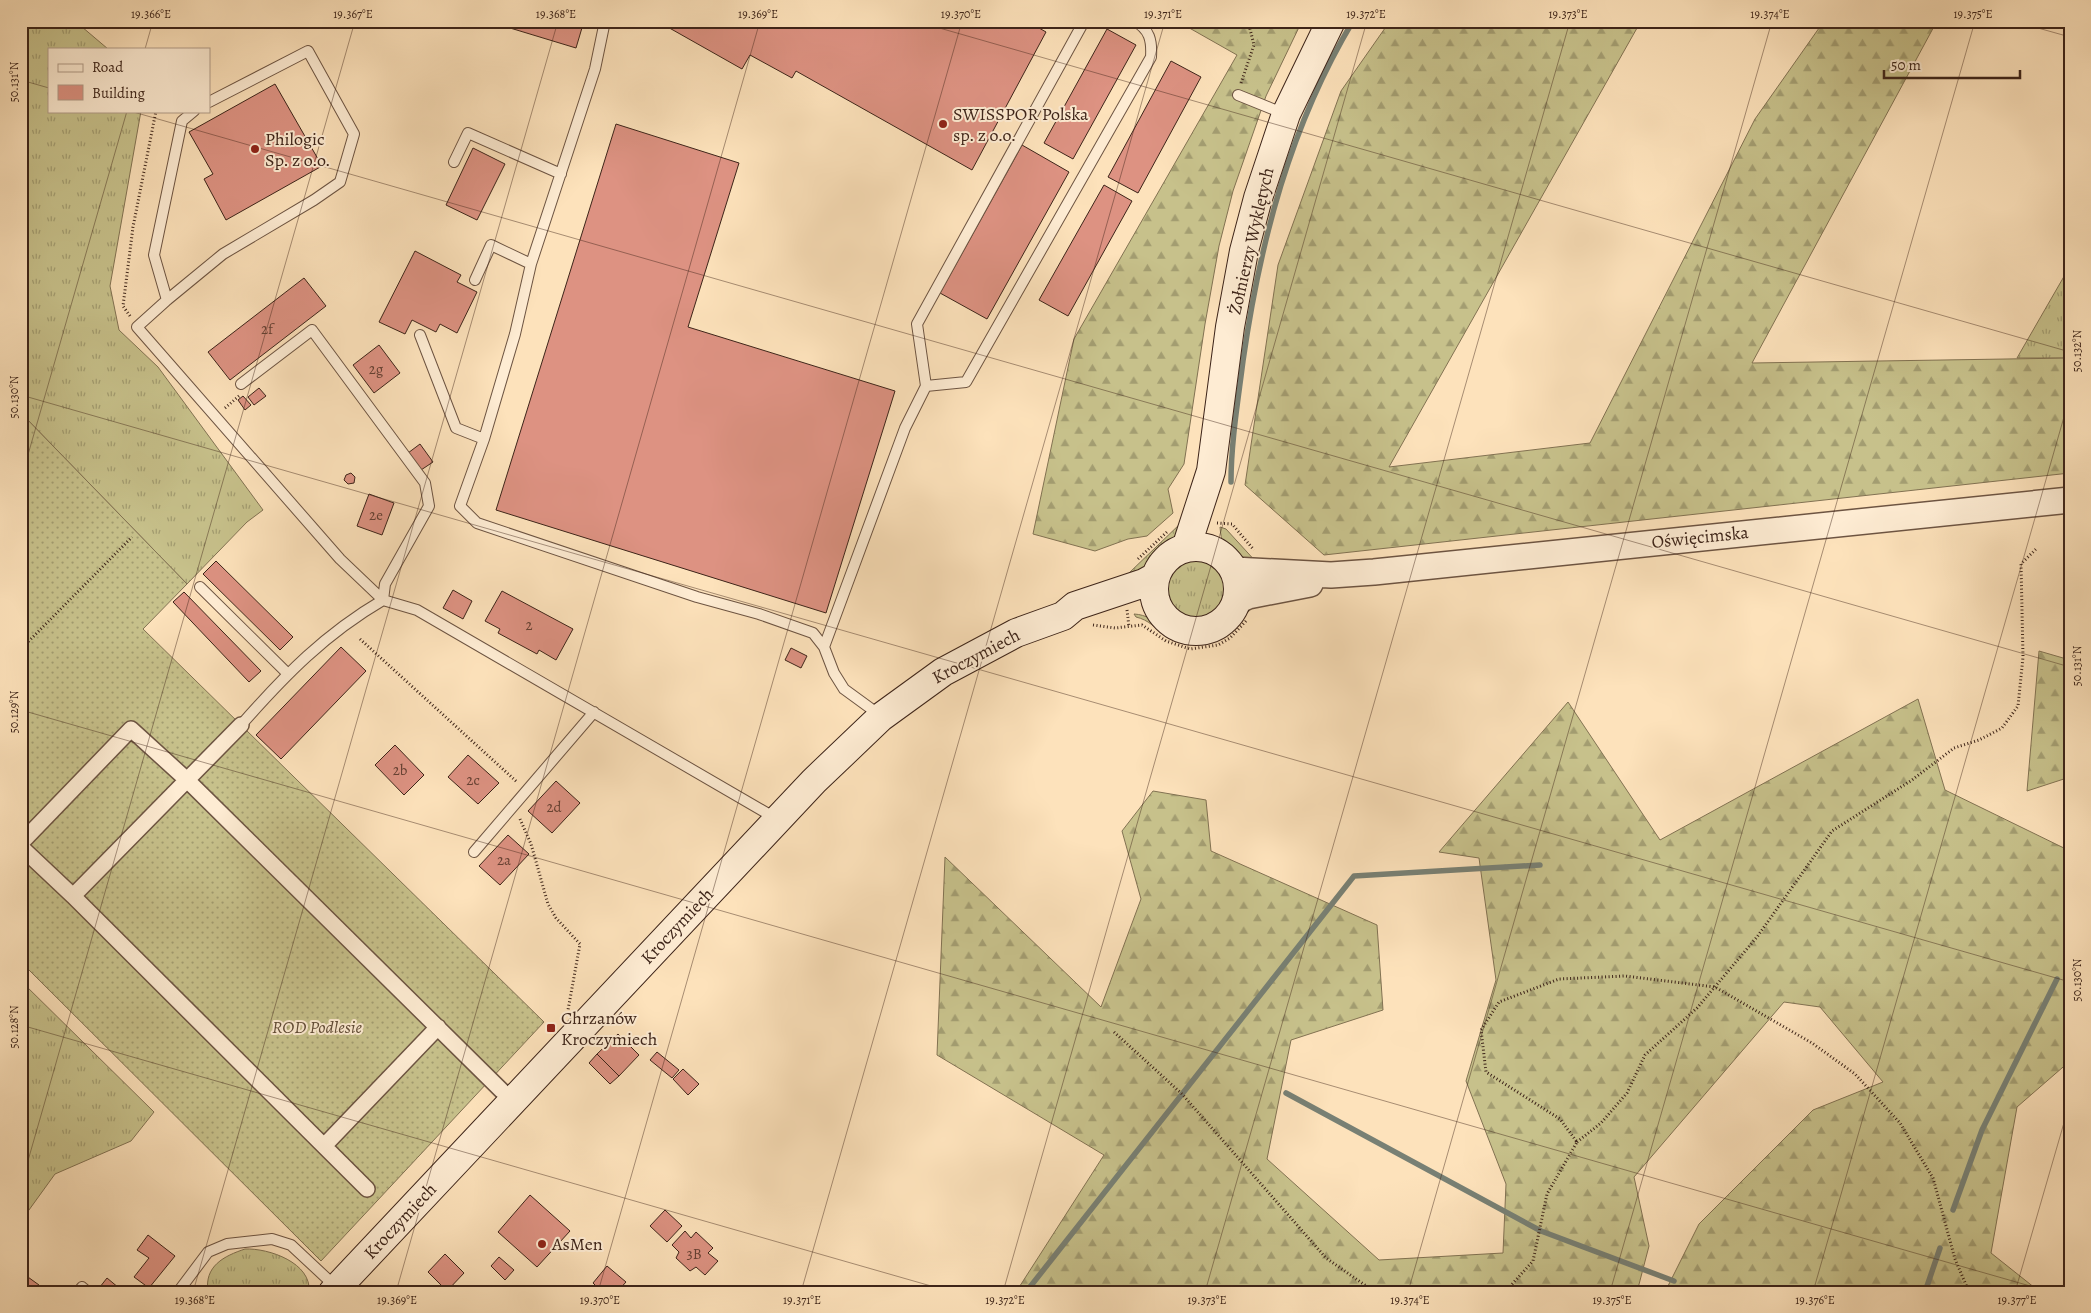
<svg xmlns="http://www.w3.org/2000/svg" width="2091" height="1313" viewBox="0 0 2091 1313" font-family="Alegreya,serif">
<defs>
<pattern id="grass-tufts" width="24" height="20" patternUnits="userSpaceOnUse" patternTransform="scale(1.25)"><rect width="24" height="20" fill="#c7c18b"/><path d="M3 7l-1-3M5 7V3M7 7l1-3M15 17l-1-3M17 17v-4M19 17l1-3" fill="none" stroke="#a39d71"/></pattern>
<pattern id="forest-firs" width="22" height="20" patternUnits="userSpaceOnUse" patternTransform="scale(1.25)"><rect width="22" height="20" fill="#c7c18b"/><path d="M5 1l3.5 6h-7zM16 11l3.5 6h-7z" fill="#a39d71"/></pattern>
<pattern id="garden-dots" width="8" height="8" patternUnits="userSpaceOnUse" patternTransform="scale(1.25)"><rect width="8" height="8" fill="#c7c18b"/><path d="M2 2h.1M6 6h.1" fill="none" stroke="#a39d71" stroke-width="1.8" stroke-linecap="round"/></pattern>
</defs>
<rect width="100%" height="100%" fill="#fde2bb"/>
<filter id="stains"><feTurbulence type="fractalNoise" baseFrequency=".004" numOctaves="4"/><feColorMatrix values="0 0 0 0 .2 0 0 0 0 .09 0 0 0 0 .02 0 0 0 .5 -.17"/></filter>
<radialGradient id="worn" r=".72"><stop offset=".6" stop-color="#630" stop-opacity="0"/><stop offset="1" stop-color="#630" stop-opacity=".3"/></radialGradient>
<!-- grass -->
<path fill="url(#grass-tufts)" stroke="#827252" d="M 21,21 L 75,21 L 108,49 L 49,49 L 49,111 L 141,111 L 110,286 L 119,330 L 158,367 L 263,510 L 247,522 L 187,584 L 21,413 Z
M 2070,266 L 2070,358 L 2017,358 Z
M 1182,522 L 1173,545 L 1163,551 L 1149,568 L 1129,573 Z
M 1220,527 L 1226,529 L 1258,564 C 1233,559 1222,555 1220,527 Z
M1167 589a29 29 0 1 1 58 0a29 29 0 1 1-58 0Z
M 1252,608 C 1228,633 1201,658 1165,635 C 1155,628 1149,620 1136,617 L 1134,614 C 1158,615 1170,640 1195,639 C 1229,637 1230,611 1252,608 Z
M 21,981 L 154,1112 L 131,1141 L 55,1174 L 21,1221 Z
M 245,1249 C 269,1248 312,1263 309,1292 L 208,1292 C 204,1266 224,1256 245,1249 Z"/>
<!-- forest -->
<path fill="url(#forest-firs)" stroke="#827252" d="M 1177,21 L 1302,21 L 1266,96 L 1233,191 L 1219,246 L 1205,324 L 1184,464 L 1168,489 L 1173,513 L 1147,536 L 1128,539 L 1095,551 L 1033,534 L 1074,339 L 1237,55 Z
M 1390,21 L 1641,21 L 1389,467 L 1590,443 L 1755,119 L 1824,21 L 1937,21 L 1752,363 L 2070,358 L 2070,473 L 1324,555 L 1245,485 L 1278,265 L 1341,91 Z
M 2039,651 L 2070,660 L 2070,777 L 2027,791 Z
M 1918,699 L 1945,790 L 2070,851 L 2070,1061 L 2017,1107 L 1991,1253 L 2040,1292 L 1665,1292 L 1699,1224 L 1813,1110 L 1883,1082 L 1820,1007 L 1784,1002 L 1634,1177 L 1649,1246 L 1637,1292 L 1016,1292 L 1104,1155 L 937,1055 L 945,857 L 1101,1007 L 1141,899 L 1122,831 L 1153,791 L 1206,800 L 1211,851 L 1377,925 L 1383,1010 L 1291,1040 L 1267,1159 L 1379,1260 L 1503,1253 L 1506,1184 L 1466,1081 L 1496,980 L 1479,858 L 1439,852 L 1568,702 L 1660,840 Z"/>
<!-- garden -->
<path fill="url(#garden-dots)" stroke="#827252" d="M 21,413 L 187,584 L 143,629 L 544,1022 L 321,1261 L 21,962 Z"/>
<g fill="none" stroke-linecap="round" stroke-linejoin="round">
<!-- stream -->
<path stroke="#788074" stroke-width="5.5" d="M 1231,482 C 1231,442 1238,401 1243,361 C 1260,242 1290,126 1353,21
M 1286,1093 L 1541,1231 L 1674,1281
M 1953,1210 L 1982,1130 L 2057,979
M 1026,1292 L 1354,876 L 1540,865
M 1925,1292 L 1940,1248"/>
</g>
<!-- building -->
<path fill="#dd9282" stroke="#3d2419" d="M 487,21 L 584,21 L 576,48 Z
M 657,21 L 1027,21 L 1046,32 L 972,170 L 796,71 L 792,78 L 750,55 L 742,69 Z
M 1107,29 L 1136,45 L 1073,159 L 1044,143 Z
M 1171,61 L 1201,77 L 1138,193 L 1108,177 Z
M 275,84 L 322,166 L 226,220 L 204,179 L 213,174 L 189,132 Z
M 616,124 L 739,163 L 688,327 L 895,391 L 826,613 L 496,510 Z
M 1022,145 L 1069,172 L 987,319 L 940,293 Z
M 473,148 L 505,164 L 477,220 L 446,205 Z
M 1104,185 L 1132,201 L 1068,316 L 1039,300 Z
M 415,251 L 461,275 L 457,282 L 477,292 L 457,333 L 440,324 L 436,332 L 412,320 L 405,334 L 379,322 Z
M 304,278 L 326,306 L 230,380 L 208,352 Z
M 379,345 L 400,373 L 374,393 L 353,365 Z
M 259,388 L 266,396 L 254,405 L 248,397 Z
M 243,396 L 251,405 L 245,410 L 238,400 Z
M 420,444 L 433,462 L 421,470 L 408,453 Z
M 351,473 L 355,477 L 354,483 L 348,484 L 344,480 L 346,475 Z
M 369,494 L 394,503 L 382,535 L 357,526 Z
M 216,561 L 293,637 L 280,650 L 203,574 Z
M 453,590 L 472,601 L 463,619 L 443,608 Z
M 502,591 L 573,629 L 556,660 L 539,650 L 537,654 L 498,633 L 500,629 L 485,621 Z
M 184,592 L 261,671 L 249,682 L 173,602 Z
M 341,647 L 366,671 L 281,759 L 256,735 Z
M 791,648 L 807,656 L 801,668 L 785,660 Z
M 395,745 L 424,775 L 404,795 L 375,765 Z
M 468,755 L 499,783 L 478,804 L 448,777 Z
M 556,781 L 580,803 L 552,833 L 528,811 Z
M 508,835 L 529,854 L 500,885 L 479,866 Z
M 618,1034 L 639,1055 L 619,1076 L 597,1054 Z
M 657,1052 L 679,1070 L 672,1078 L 650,1060 Z
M 597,1054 L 619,1076 L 610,1084 L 589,1063 Z
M 683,1069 L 699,1084 L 688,1095 L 673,1079 Z
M 530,1195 L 570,1231 L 537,1267 L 498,1232 Z
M 665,1210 L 682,1226 L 667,1242 L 650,1226 Z
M 685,1231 L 691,1238 L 696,1232 L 713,1248 L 708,1253 L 718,1261 L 705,1275 L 696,1267 L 690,1271 L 676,1258 L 679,1252 L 672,1245 Z
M 148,1235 L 175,1256 L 149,1288 L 134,1277 L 149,1258 L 137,1250 Z
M 445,1254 L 464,1273 L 447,1291 L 428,1272 Z
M 499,1257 L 514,1270 L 505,1280 L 491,1266 Z
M 607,1266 L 626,1282 L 617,1292 L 602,1292 L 593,1283 Z
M 21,1272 L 39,1285 L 35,1292 L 21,1292 Z
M 107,1278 L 119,1288 L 115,1292 L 96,1292 Z"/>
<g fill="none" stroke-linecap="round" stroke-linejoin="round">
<defs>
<path id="service" d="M 605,21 L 595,69 L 531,264 L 515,334 L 484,439 L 460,506 L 477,523 L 697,597 L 759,614 L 813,633 L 824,647 L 834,673 L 844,689 L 881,716
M 1238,95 L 1285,114
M 209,102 L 308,51 L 354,134 L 340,182 L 314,200 L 223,254 L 167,300 L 137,327 L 340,559 L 383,600 L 417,610 L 777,819
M 454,162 L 468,133 L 561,174
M 475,280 L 491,245 L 531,264
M 167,300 L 154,255 L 182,121 L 194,111
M 420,335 L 456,428 L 484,439
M 241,384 L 312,330 L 425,483 L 429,506 L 385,584 L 383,600
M 926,386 L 966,382 L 1151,57 C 1152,41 1150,29 1134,21
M 200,587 L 287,673
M 824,647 L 905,428 L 926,386 L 917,324 L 1082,25 L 1076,21
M 241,725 C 285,675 325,634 383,600
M 474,852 L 594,712
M 78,1292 L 82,1287 L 88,1292
M 178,1292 L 208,1252 L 227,1244 L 272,1239 L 291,1245 L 336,1287"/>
<path id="pedestrian" d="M 21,843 L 131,729 L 187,780 L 502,1091
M 21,847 L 73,896 L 241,725
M 73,896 L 367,1189
M 324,1146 L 438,1027"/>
<path id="tertiary" d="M 1234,570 L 1331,575 L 1374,572 L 2070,500
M 1237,601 L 1248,596 L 1310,584"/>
<path id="secondary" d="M1154 589a42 42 0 1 1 84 0a42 42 0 1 1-84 0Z
M 1186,548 L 1211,471 L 1230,327 L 1244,251 L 1258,198 L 1286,114 L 1331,21
M 333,1292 L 814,781 L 881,717 L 943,672 L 1016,633 L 1063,616 L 1075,606 L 1144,583 L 1155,577"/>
</defs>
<!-- service casing -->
<use href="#service" stroke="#6d5442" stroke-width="12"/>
<!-- pedestrian casing -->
<use href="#pedestrian" stroke="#6d5442" stroke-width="18"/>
<!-- tertiary casing -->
<use href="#tertiary" stroke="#6d5442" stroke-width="28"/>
<!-- secondary casing -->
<use href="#secondary" stroke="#3d2419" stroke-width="30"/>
<!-- path -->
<path stroke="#3d2419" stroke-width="3" stroke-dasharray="1 2.5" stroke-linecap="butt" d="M 1241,83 L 1254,45 L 1248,21
M 130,316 L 123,306 L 133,227 L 156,111
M 225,408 L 239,396
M 1217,523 L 1232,524 L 1254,550
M 1138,559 L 1168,531
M 1127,610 L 1129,627
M 1093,625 L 1115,628 L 1142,625 L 1166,641 L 1190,649 L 1218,645 L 1230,638 L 1246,621
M 360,639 L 517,782
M 21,649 L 132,537
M 520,819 L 531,844 L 548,904 L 556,918 L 580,944 L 568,1010
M 1114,1032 L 1182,1094 L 1326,1258 L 1375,1292
M 1577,1142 L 1601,1123 L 1627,1093 L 1645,1055 L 1697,1008 L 1757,937 L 1832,831 L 1912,780 L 1954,748 L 1979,740 L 2002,728 L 2018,706 L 2023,657 L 2021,564 L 2036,549
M 1505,1292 L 1533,1261 L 1547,1194 L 1577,1142 L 1560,1119 L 1486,1072 L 1481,1030 L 1499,1002 L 1559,979 L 1625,976 L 1715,987 L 1812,1043 L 1855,1074 L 1900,1123 L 1933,1178 L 1955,1259 L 1969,1292"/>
<!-- service -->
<use href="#service" stroke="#feecd3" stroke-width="10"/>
<!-- pedestrian -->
<use href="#pedestrian" stroke="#feecd3" stroke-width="15"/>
<!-- tertiary -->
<use href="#tertiary" stroke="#feecd3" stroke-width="25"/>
<!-- secondary -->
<use href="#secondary" stroke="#feecd3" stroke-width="28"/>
</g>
<!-- ticks -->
<path fill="none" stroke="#3d2419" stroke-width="1" stroke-opacity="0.45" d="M 915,21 L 2070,352M 2013,21 L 2070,37M 145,49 L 153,21M 21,80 L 49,88M 130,111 L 2070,667M 21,395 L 2070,982M 21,479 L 127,111M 21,710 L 2051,1292M 21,1025 L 952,1292M 21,1185 L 355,21M 193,1292 L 558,21M 396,1292 L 760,21M 598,1292 L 962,21M 801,1292 L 1165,21M 1003,1292 L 1367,21M 1205,1292 L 1570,21M 1408,1292 L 1772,21M 1610,1292 L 1975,21M 1813,1292 L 2070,396M 2015,1292 L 2070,1102"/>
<!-- markers -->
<g fill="#8f2418" stroke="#feecd3" stroke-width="2">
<circle cx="943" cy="124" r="5"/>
<circle cx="255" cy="149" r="5"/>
<rect x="546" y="1023" width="10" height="10" rx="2.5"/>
<circle cx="542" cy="1244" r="5"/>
</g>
<g text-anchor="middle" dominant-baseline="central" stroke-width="4" stroke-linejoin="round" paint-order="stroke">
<!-- number labels -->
<g font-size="15" fill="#654033">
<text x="267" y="329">2f</text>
<text x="376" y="369">2g</text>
<text x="376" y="515">2e</text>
<text x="529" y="625">2</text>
<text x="400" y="770">2b</text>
<text x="473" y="780">2c</text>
<text x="554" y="807">2d</text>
<text x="504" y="860">2a</text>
<text x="694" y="1254">3B</text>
</g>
<!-- poi labels -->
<g font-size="18" fill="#3d2419" stroke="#feecd3" text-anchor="start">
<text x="953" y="114">SWISSPOR Polska<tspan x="953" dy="21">sp. z o.o.</tspan></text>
<text x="265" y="139">Philogic<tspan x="265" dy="21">Sp. z o.o.</tspan></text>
<text x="561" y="1018">Chrzanów<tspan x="561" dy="21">Kroczymiech</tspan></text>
<text x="552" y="1244">AsMen</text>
</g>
<!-- street labels -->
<g font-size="18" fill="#3d2419" stroke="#feecd3">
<text transform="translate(1251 241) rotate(-77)">Żołnierzy Wyklętych</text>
<text transform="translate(1700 537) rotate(-6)">Oświęcimska</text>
<text transform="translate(976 656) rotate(-28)">Kroczymiech</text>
<text transform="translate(677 926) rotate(-47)">Kroczymiech</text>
<text transform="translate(400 1221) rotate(-47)">Kroczymiech</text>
</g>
<!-- park labels -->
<g font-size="18" font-style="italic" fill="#604b36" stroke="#feecd3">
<text x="317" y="1027">ROD Podlesie</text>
</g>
</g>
<!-- margin -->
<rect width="2091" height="1313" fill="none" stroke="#fde2bb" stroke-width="55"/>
<!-- legend -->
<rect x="48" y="48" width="162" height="65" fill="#feecd3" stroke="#b19c89"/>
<rect x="58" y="64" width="25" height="8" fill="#feecd3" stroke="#b19c89"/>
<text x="92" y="72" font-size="15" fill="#3d2419">Road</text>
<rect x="58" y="85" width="25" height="15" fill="#dd9282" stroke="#b19c89"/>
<text x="92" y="98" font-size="15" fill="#3d2419">Building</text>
<!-- scale -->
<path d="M1884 70v8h136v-8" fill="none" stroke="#3d2419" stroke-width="2.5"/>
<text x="1891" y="70" font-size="15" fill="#3d2419" stroke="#feecd3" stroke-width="4" paint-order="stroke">50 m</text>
<rect x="28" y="28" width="2036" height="1258" fill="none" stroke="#3d2419" stroke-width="2"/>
<g font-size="12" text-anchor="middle" fill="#3d2419">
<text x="151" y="18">19.366°E</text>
<text x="353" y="18">19.367°E</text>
<text x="556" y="18">19.368°E</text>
<text x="758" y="18">19.369°E</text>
<text x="961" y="18">19.370°E</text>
<text x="1163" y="18">19.371°E</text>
<text x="1366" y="18">19.372°E</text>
<text x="1568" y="18">19.373°E</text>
<text x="1770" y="18">19.374°E</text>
<text x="1973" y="18">19.375°E</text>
<text transform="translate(14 82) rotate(-90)" y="4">50.131°N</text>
<text transform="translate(2077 351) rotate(-90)" y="4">50.132°N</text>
<text transform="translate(14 397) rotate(-90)" y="4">50.130°N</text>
<text transform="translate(2077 666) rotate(-90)" y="4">50.131°N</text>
<text transform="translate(14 712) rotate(-90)" y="4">50.129°N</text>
<text transform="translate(2077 980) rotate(-90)" y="4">50.130°N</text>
<text transform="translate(14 1027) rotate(-90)" y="4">50.128°N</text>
<text x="195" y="1304">19.368°E</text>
<text x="397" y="1304">19.369°E</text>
<text x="600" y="1304">19.370°E</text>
<text x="802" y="1304">19.371°E</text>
<text x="1005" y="1304">19.372°E</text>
<text x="1207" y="1304">19.373°E</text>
<text x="1410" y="1304">19.374°E</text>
<text x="1612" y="1304">19.375°E</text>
<text x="1815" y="1304">19.376°E</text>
<text x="2017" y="1304">19.377°E</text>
</g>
<rect width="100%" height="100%" filter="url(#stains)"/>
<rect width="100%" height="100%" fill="url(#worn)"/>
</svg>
